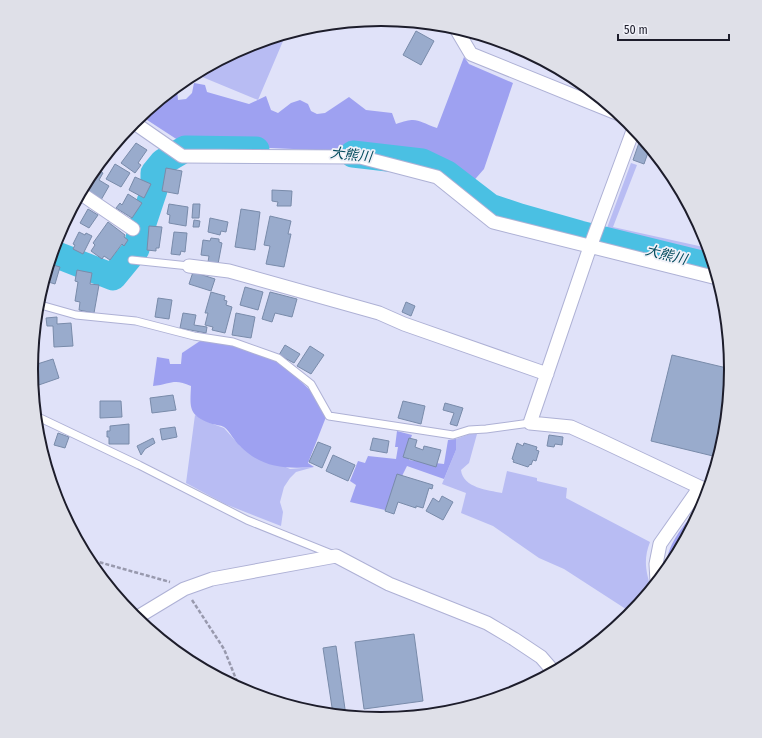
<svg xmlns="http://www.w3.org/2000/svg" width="762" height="738" viewBox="0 0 762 738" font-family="'Fira Sans Condensed','Noto Sans JP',sans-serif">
<rect width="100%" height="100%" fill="#e0e2f9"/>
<!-- green -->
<path fill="#b8bcf3" d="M 286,34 L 258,100 L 195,74 L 247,46 Z
M 631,163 L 637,165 L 613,227 L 708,248 L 712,262 L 604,236 Z
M 195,415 L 210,423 L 224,428 L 240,446 L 290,469 L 314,467 L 296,472 L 290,478 L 284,487 L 280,502 L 283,512 L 281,526 L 225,504 L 186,483 Z
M 470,434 L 477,434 L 469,463 L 461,470 C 463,488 488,490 502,493 L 507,471 L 537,478 L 537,481 L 567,488 L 566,498 L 650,542 C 643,560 646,571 651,589 L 632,613 L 564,569 L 539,558 L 493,526 L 461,513 L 466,493 L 442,484 L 456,450 L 456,439 Z"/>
<!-- forest -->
<path fill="#9ea1f1" d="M 464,57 L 469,64 L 513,83 L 484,169 L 470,185 L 437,163 L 405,154 L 184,144 L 141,116 L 172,90 L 177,90 L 178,100 L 186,99 L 192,93 L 194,83 L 205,85 L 207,92 L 249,104 L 266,96 L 271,110 L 278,113 L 291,103 L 300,100 L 308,104 L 311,111 L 317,114 L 325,113 L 349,97 L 366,110 L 392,113 L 396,124 C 418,116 417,121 437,128 Z
M 206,337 L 210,338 L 211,342 L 222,344 L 223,337 L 236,339 L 236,345 L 280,362 L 311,391 L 326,417 L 308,463 L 314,467 C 285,469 262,468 240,446 C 234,441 230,431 224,427 C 220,425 216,425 212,424 C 188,415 190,408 191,386 C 174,378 171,384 153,386 L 157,357 L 169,359 L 170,364 L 181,364 L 182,353 Z
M 397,431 L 412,435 L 405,455 L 410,456 L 409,460 L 444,464 L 448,440 L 456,439 L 456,450 L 444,479 L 407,466 L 385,510 L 350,502 L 356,485 L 350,481 L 358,461 L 365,463 L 368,456 L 396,459 L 398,447 L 395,447 Z
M 705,502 L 672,564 L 666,571 C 665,544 685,525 700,505 Z"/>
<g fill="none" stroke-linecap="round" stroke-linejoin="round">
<!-- river -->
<path stroke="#4ac0e3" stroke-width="27" d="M 353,154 L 422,162 L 447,174 L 490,207 L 520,217 L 580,234 L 714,267
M 52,253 L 113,277 L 136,249 L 144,220 L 154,190 L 154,173 L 163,162 L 185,149 L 256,150"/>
</g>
<!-- building -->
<path fill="#99abcc" stroke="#798baa" d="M 416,31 L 434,41 L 421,65 L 403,55 Z
M 641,137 L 650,147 L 644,164 L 633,160 Z
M 136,143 L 147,150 L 138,163 L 141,165 L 135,173 L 121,163 Z
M 115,164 L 130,173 L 121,187 L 106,179 Z
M 95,168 L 103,173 L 99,180 L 109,186 L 101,200 L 85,189 L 90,181 L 88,179 Z
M 166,168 L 182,171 L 178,194 L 162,191 Z
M 135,177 L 151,184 L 144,198 L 129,190 Z
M 272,190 L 292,191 L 291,206 L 277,206 L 278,202 L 272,201 Z
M 128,194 L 142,203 L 132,218 L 116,208 L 120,203 L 122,205 Z
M 169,204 L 188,207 L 186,226 L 169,223 L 170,215 L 167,214 Z
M 193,204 L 200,204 L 199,218 L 192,218 Z
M 88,209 L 98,215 L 89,228 L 80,223 Z
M 241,209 L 260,212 L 255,250 L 235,247 Z
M 270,216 L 291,221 L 288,234 L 291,234 L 284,267 L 266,264 L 270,246 L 264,245 Z
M 210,218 L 228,222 L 226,232 L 221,231 L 220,235 L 208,232 Z
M 194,220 L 200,221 L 199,227 L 193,227 Z
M 108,222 L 125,235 L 124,237 L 128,240 L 124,246 L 122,244 L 110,260 L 104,256 L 102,259 L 91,251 L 95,245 L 93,243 Z
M 149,226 L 162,227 L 159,248 L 156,248 L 156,251 L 147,250 Z
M 61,229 L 63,229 L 57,246 L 55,245 Z
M 79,232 L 85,235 L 86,233 L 92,236 L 83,254 L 73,249 L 75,245 L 73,244 Z
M 174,232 L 187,233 L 185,252 L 181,251 L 180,255 L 171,254 Z
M 211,238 L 219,239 L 219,242 L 222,243 L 218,264 L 208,262 L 209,256 L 201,255 L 203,240 L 210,241 Z
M 50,264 L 60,267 L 55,284 L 45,281 Z
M 77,270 L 92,273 L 90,284 L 99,285 L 94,313 L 79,310 L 80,302 L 75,301 L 78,282 L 75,281 Z
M 193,272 L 215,279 L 211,291 L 189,284 Z
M 245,287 L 263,292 L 258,310 L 240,305 Z
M 211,292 L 225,296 L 224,300 L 227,301 L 226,305 L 232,307 L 225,333 L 212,330 L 213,327 L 205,325 L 208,313 L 205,313 Z
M 270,292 L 297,299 L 292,317 L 275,313 L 272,322 L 262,319 Z
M 158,298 L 172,300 L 169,319 L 155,317 Z
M 406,302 L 415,306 L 411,316 L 402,312 Z
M 183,313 L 196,315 L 194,325 L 207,327 L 206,333 L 180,328 Z
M 236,313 L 255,317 L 251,338 L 232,335 Z
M 57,317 L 57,324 L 71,323 L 73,346 L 54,347 L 53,326 L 47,326 L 46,318 Z
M 285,345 L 300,354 L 294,363 L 279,355 Z
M 310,346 L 324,355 L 311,374 L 297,366 Z
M 672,355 L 731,369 L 729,394 L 713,456 L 651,441 Z
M 53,359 L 59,378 L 33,387 L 31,366 Z
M 173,395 L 176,410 L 152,413 L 150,398 Z
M 100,401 L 121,401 L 122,417 L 100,418 Z
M 403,401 L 425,406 L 421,424 L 398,418 Z
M 445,403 L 463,408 L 457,426 L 450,424 L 454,413 L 443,410 Z
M 129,424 L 129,444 L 109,444 L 109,437 L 107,437 L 107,431 L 110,431 L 110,426 Z
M 175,427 L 177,437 L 162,440 L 160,429 Z
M 58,433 L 69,437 L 65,448 L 54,445 Z
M 549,435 L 563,437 L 562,445 L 555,444 L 554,447 L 547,446 Z
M 153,438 L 155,443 L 145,449 L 141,455 L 137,446 Z
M 373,438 L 389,441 L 387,453 L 370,450 Z
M 409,438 L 417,440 L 415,447 L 423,450 L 424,446 L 441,450 L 436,467 L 403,457 Z
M 318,442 L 331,447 L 322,468 L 309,462 Z
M 517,443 L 523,446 L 524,443 L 537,447 L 536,450 L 539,451 L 536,461 L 533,460 L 531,465 L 530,464 L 528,467 L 513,462 L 514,460 L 512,459 Z
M 333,455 L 355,465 L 348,481 L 326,471 Z
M 397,474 L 433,485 L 432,489 L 429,488 L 423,508 L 416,506 L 416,508 L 398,502 L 394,514 L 385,511 Z
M 442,496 L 453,502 L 443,520 L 426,511 L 433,498 L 439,502 Z
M 414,634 L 423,701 L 364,709 L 355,642 Z
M 336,646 L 346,716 L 333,714 L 323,648 Z"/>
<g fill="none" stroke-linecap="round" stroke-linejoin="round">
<defs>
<path id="service" d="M 132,260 L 189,266
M 37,304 L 76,315 L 136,321 L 194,336 L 233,342 L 278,358 L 311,384 L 329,416 L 453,435 L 469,430 L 486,429 L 530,423
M 36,416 L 139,465 L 247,520 L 334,555"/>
<path id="minor" d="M 455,27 L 471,54 L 619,114
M 133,122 L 182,156 L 360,157 L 437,177 L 493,222 L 717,278
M 634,128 L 590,247 L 530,423 L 571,427 L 602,441 L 708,491
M 80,193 L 133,229
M 189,266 L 229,271 L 379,313 L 404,324 L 547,374
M 657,581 L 656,564 L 660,544 L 700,487
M 136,618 L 184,589 L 212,579 L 336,556 L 389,584 L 487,623 L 514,639 L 541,657 L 554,672"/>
</defs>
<!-- service casing -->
<use href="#service" stroke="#aeb1d5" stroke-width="9"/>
<!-- minor casing -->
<use href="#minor" stroke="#aeb1d5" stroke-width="15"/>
<!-- path -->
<path stroke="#9899ad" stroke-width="2.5" stroke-dasharray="4 2" stroke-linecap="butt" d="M 88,559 L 170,582
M 192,600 L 224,649 L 240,689"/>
<!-- service -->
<use href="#service" stroke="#fff" stroke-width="7"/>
<!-- minor -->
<use href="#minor" stroke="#fff" stroke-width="13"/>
</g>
<g text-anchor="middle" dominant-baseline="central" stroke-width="3.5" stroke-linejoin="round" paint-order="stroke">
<!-- water labels -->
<g font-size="14" font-style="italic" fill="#034b5d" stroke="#f0f1f8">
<text transform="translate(351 155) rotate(6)">大熊川</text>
<text transform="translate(666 255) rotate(14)">大熊川</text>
</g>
</g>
<!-- crop -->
<path d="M0 0H762V738H0ZM38 369a343 343 0 1 1 686 0a343 343 0 1 1-686 0Z" fill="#dfe0e8" fill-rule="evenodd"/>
<path fill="none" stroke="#1d1d2b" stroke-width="2" d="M38 369a343 343 0 1 1 686 0a343 343 0 1 1-686 0Z"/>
<!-- scale -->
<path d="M618 34v6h111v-6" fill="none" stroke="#1d1d2b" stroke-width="2"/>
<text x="624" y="34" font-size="12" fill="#1d1d2b" stroke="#f0f1f8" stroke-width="3" paint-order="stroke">50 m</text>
</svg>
